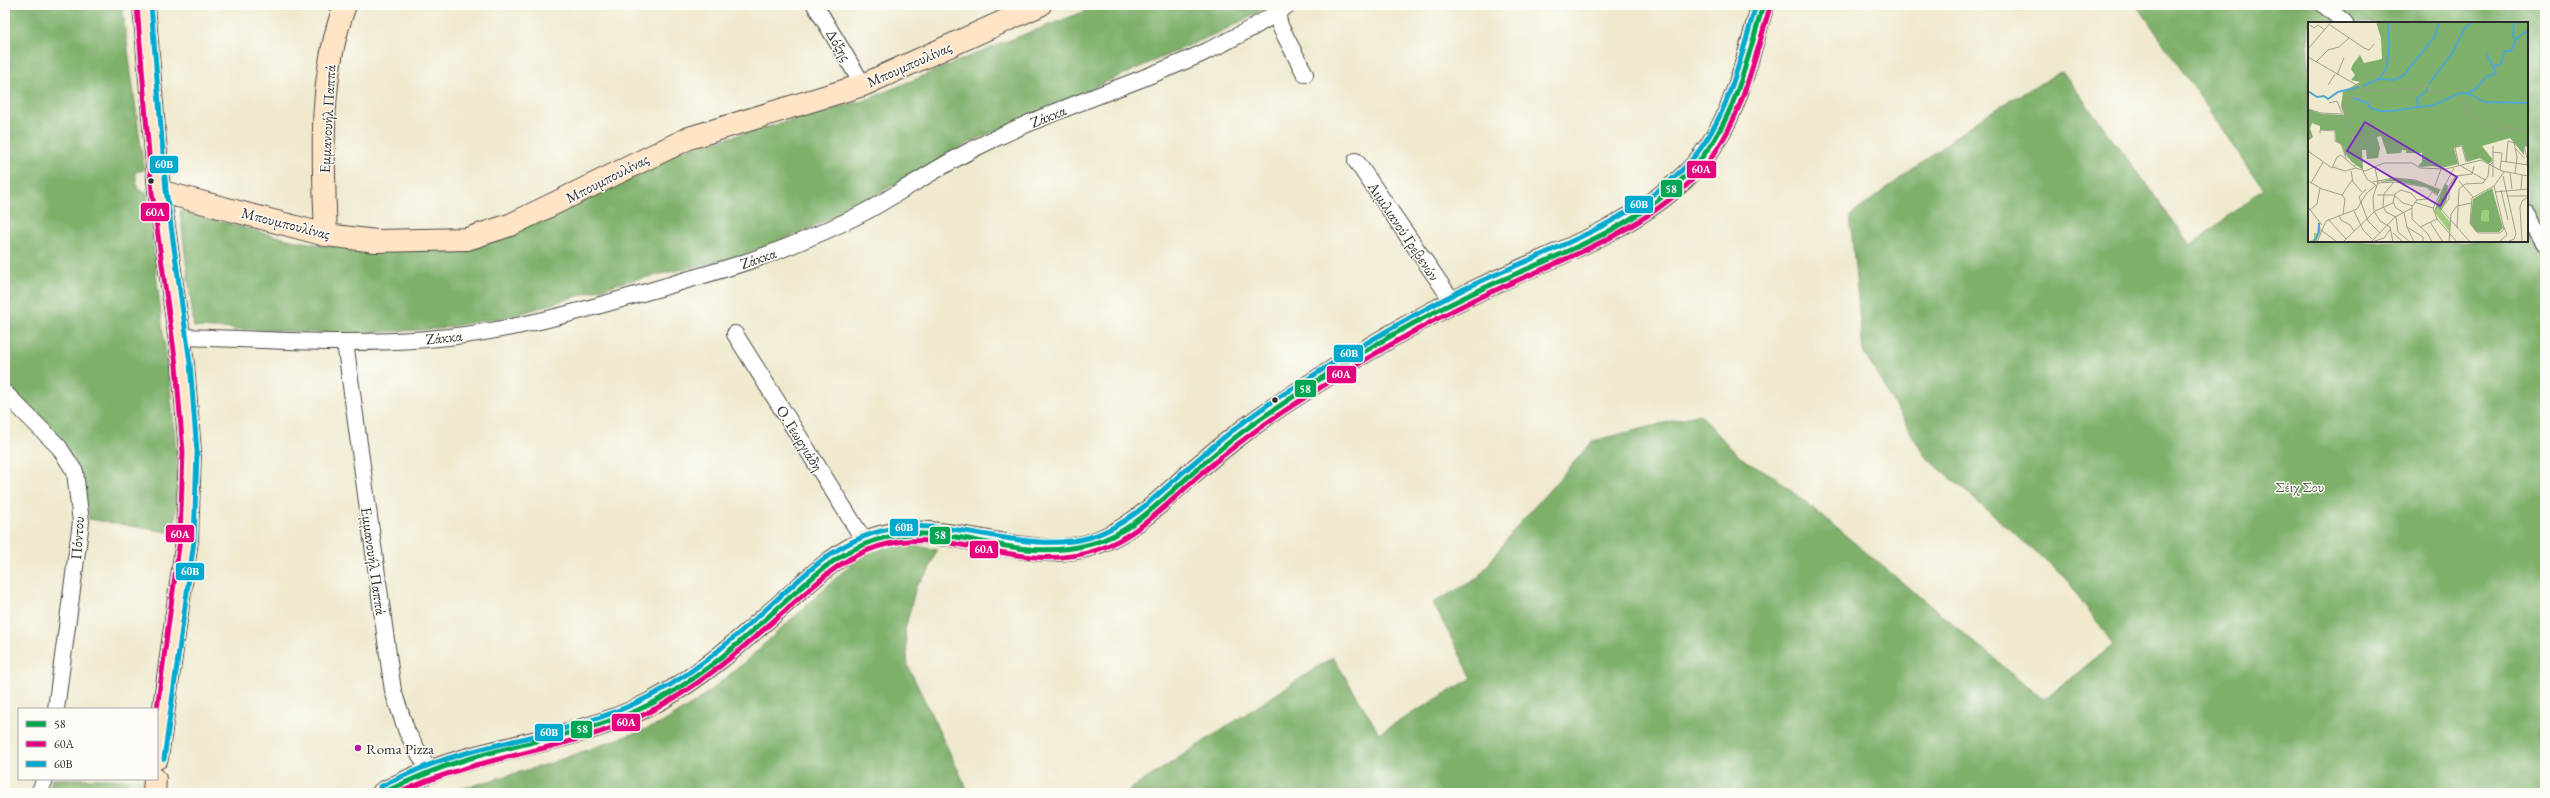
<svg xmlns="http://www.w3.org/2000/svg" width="2550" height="798" viewBox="0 0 2550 798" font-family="'EB Garamond',serif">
<rect width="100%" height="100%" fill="#fdfcf7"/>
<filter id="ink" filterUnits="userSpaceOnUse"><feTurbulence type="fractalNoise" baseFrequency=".025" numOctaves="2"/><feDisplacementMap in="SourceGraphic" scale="8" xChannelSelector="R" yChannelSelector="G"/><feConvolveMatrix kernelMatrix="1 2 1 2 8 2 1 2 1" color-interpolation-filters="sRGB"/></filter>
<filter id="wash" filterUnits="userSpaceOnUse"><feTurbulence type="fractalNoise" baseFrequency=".012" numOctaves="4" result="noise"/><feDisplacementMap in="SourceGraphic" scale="16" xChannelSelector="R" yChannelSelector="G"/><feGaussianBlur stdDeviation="0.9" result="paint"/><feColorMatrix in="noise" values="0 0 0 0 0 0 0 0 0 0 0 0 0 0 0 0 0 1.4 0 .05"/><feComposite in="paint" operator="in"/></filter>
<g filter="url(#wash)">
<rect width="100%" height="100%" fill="#efe9ce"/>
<!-- forest -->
<path fill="#7eb06b" stroke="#546e4b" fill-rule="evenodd" d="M 5,5 L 122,5 L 144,170 L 135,172 L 138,190 L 147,193 C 153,250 160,307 167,364 C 174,421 181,477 174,533 L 89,519 L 84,482 L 5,381 Z
M 1101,5 L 1272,5 L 1224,30 L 977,139 L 848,210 L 802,232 L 738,257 L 620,283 L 516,315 L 437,329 L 345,334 L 194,327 L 180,211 L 291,240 L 328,246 L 446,247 L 658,157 L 866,100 L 992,47 Z
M 2137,5 L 2545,5 L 2545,793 L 1125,793 L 1333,657 L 1379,733 L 1472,678 L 1433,603 L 1478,578 L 1513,531 L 1593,441 L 1700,414 L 1738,456 L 1775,477 L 2044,700 L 2113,644 L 2065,578 L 1924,455 L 1863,351 L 1850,216 L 1982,117 L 2062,71 L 2191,245 L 2263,189 ZM 2309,23 L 2527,23 L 2527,241 L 2309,241 Z
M 911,545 L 937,550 L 928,572 L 916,586 L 905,630 L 908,666 L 969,793 L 447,793 L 548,764 L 660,724 L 696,702 L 744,663 L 840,574 L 865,555 L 888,546 Z
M 52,779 L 145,779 L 144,793 L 48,793 Z"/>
</g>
<g filter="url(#ink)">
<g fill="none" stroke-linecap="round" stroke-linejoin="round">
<defs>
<path id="street" d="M 815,5 L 863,85
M 2324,5 L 2345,23
M 1277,13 L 1280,26 L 1305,74
M 1356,161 L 1453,302
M 2527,214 L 2545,244
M 735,334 L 865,542
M 179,337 C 262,339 345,346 428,339 C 514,332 588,309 670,285 C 706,274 742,265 777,251 C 810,238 844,224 874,207 C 915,183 954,157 998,137 C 1094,91 1200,67 1288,5
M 345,342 L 393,691 L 407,732 L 429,771
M 5,393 L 59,447 L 75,472 L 81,522 L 56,709
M 39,793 L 45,779"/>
<path id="secondary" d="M 144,5 L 159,191 L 183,364 L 190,452 L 187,540 L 157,758
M 159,191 L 326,235 L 376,241 L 467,239 L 510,225 L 689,138 L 863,85 L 1040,5
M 326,235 C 323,159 318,78 345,5
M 154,793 L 155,779
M 383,793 C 398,786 413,778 429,772 C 508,742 595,739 668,694 C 712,668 749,633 787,600 C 812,578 837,553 868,541 C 940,512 1023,568 1093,544 C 1133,531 1163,498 1194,471 C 1224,445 1255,421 1288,400 C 1346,362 1407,324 1470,294 C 1544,257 1630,233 1690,172 C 1735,126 1745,64 1763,5"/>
</defs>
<!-- street casing -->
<use href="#street" stroke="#484843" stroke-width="18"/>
<!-- secondary casing -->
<use href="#secondary" stroke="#484843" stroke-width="24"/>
<!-- street -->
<use href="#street" stroke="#fff" stroke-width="16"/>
<!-- secondary -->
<use href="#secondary" stroke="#ffe4c6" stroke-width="22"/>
<defs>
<path id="bus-1" d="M 383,793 C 408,781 432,770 458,762 C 518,743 581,735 638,710 C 711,678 765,616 825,567 C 925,492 993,571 1091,544 C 1133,533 1164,497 1196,470 C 1221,448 1247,427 1275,409 C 1336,367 1400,328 1467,296 C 1542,259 1633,234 1691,170 C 1734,125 1746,63 1763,5"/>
<path id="bus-2" d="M 137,6 L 152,192 L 176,365 L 183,452 L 180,539 L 157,709
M 399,793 C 477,755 566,752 643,715 C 715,681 769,622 830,572 C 928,498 1001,582 1097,550 C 1138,536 1169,502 1201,474 C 1231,448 1262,425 1295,404 C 1353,366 1412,330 1474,300 C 1549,264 1634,238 1694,178 C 1740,132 1752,66 1770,7"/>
<path id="bus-3" d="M 151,5 L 166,190 L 190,363 L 197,452 L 194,541 L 164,759
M 380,787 C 406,774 431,763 459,755 C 518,738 580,729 636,703 C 708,671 761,610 821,561 C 882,515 928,524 999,537 C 1029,542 1061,546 1091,537 C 1130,525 1160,492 1190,466 C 1216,443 1244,421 1273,401 C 1335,361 1398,322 1464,289 C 1539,253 1623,228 1683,169 C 1727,126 1739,62 1756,5"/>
</defs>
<!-- bus-1 casing -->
<use href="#bus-1" stroke="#fdfcf7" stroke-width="8"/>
<!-- bus-2 casing -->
<use href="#bus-2" stroke="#fdfcf7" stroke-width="8"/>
<!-- bus-3 casing -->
<use href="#bus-3" stroke="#fdfcf7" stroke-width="8"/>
<!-- bus-1 -->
<use href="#bus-1" stroke="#00a651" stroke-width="5"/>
<!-- bus-2 -->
<use href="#bus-2" stroke="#e5007d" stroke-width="5"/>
<!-- bus-3 -->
<use href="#bus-3" stroke="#00a9ce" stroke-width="5"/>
</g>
</g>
<!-- markers -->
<g fill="#2b2b2b" stroke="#fdfcf7" stroke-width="1.5">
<circle cx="151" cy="181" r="3.5"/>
<circle cx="1275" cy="400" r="3.5"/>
</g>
<circle fill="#b5179e" stroke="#fdfcf7" stroke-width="1.5" cx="358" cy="748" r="4"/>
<g text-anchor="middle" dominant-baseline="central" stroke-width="3" stroke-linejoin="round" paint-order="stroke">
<!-- street labels -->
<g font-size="15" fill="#2b2b2b" stroke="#fdfcf7">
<text transform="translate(839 45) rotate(59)">Δόξης</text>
<text transform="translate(909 64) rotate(-24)">Μπουμπουλίνας</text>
<text transform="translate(1048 116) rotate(-22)">Ζάκκα</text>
<text transform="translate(327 119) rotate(-87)">Εμμανουήλ Παππά</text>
<text transform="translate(607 178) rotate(-27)">Μπουμπουλίνας</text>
<text transform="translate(286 223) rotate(14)">Μπουμπουλίνας</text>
<text transform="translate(1404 231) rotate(56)">Αιμιλιανού Γρεβενών</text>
<text transform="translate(758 258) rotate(-19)">Ζάκκα</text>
<text transform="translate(444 337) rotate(-6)">Ζάκκα</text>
<text transform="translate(800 438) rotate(58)">Ο. Γεωργιάδη</text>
<text transform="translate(77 538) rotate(-86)">Πόντου</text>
<text transform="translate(374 561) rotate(82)">Εμμανουήλ Παππά</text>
</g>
<!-- park labels -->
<g font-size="15" fill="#4d5b43" stroke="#fdfcf7">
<text x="2300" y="486">Σέιχ Σου</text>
</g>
<!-- poi labels -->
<g font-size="15" fill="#2b2b2b" stroke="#fdfcf7" text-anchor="start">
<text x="366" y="748">Roma Pizza</text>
</g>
</g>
<!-- overview -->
<g transform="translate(2308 22)">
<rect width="220" height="220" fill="#efe9ce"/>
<path d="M 130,186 L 142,200 L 142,210 L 126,190 ZM 174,188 L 181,188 L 181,200 L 173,200 ZM 10,198 L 13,208 L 8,220 L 4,220 L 3,218 L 6,217 L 6,211 L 9,211 Z" fill="#9dcc7b"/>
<path d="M 68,0 L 220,0 L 220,124 L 216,125 L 216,133 L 202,116 L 174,124 L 185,138 L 181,142 L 172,136 L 159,140 L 154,123 L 146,126 L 150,142 L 134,146 L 124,144 L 113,145 L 110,144 L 114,140 L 114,131 L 98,131 L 98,128 L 94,128 L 93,131 L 79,132 L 73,114 L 69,115 L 72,126 L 70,136 L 59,137 L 58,128 L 54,128 L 55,148 L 44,140 L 37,132 L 34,123 L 28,119 L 27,108 L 12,108 L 12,104 L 4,101 L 2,106 L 5,115 L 0,119 L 0,87 L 14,92 L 36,93 L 33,84 L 35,70 L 52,60 L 43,58 L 47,53 L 43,47 L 45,42 L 52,33 L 56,41 L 74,37 L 73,16 ZM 87,156 L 110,159 L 132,168 L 130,173 L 119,165 L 87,159 L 71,160 ZM 137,161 L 140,164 L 139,177 L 133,189 L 130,186 L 126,190 ZM 184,166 L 195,206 L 191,210 L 168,210 L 162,202 L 165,177 ZM 174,188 L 181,188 L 181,200 L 173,199 Z" fill="#7eb06b" fill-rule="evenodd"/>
<path fill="none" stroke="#51a7cd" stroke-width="2" d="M 207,18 L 220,8M 185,45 L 193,42 L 197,29 L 203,29 L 205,25 L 207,17 L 205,13 L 206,0M 72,56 L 78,47 L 81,28 L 80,0M 121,62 L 145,30 L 156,7 L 164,0M 55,64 L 70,57 L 86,58 L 95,54 L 127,14 L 131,0M 0,69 L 9,75 L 16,74 L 20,77 L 30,70 L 51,65M 162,72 L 176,80 L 220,81M 45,76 L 60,81 L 62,86 L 72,89 L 85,89 L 110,85 L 109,76 L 118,70 L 119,65M 110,85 L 126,83 L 152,71 L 162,72 L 161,70 L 168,67 L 178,55 L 188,51 L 178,31M 6,220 L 11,210 L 11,201"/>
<path fill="none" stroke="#a19d8d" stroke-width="1" d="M 2,3 L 6,6 L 10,3 L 17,8M 22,3 L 56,26 L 61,28 L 66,22M 0,27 L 23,0M 0,35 L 59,69 L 112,66 L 119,63 L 124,69 L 139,72M 8,40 L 20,28 L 31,25 L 41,16M 29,53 L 36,36M 20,63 L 27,52M 153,78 L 167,97 L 174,98 L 187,109 L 201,105 L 217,110 L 220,108M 21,81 L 29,79 L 34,91M 0,87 L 13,91 L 34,92 L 37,95 L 39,74 L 56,76M 39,94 L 39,103 L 44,112 L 50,141 L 46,144M 12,111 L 12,108 L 27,109 L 27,119 L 33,122 L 38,136M 185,124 L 185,155M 207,126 L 216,136M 0,129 L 24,146 L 29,135 L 33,133 L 48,146 L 57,149 L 76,141 L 104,141 L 112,146 L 138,147 L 173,138 L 194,149 L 220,154M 184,130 L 194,131 L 192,148M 219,136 L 216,124 L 220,118M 193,139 L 220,143M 198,140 L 200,119 L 206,121 L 209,135M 219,143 L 220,126M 151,144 L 147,125 L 154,124 L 158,140M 153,144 L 177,158M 25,145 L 37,149 L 48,146M 67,146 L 70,160 L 65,175 L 66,189 L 72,199 L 82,205 L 85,220M 43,149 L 45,160 L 54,170M 55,149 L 59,157 L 69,164M 202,151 L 204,167M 207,152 L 209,135M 195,154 L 208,212 L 206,217 L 199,220M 0,159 L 14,167 L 34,173M 151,159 L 165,175M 65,160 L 86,156 L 107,158 L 133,168M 86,160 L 76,172 L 75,184 L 78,190 L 88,195 L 90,210 L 102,220M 3,161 L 15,140M 70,161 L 87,160 L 118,165 L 130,174M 127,164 L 133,147M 186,164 L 196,207 L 192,211 L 170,211 L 162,201 L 164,176 ZM 186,164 L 196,150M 58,167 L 51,175 L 60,199 L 72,211M 213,167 L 214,153M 193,168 L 200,198M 187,170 L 220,167M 34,173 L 37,177 L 35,192M 34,173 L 44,158M 69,173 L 86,173 L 95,181 L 105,184M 200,174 L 220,174M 109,178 L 103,171 L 93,168 L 87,172 L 85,180 L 88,186 L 96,191 L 99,205 L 115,215 L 115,220M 109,178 L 104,185 L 104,197 L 120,212 L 124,220M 109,178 L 119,177 L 125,169M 106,180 L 125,186M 0,185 L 14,203M 125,186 L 146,146M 125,186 L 129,197 L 149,220M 2,188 L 9,182 L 12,166M 46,189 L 55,208 L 64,217M 31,193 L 33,198 L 42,203 L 46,209M 20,197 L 38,217M 122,200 L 135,220M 99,205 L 106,220M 112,205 L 129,197M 149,206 L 151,167 L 157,162 L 175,161 L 180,154 L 181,144 L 185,140M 13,208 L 29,220M 85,211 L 95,220M 9,220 L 18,199 L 49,187 L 58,172 L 68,163M 35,220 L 67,189 L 85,181M 63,220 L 87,195 L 104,186M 64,220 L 76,216 L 83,206M 141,220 L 143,192 L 149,184 L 164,181M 162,220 L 133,187 L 141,177 L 141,164 L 148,154 L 164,152 L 166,144M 191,220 L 199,213 L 196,205M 214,220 L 212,186 L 214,179 L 220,175"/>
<path fill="#7b2cbf" fill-opacity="0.15" stroke="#7b2cbf" stroke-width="2" d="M 57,100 L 149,155 L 132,184 L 39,129 Z"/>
<rect width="220" height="220" fill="none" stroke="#2b2b2b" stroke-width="2"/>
</g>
<g stroke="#fdfcf7" stroke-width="1.5">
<rect x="149" y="155" width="30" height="19" rx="4" fill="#00a9ce"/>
<rect x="1686" y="160" width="31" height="19" rx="4" fill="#e5007d"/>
<rect x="1660" y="179" width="23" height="19" rx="4" fill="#00a651"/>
<rect x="1624" y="195" width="30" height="19" rx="4" fill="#00a9ce"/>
<rect x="140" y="202" width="30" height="20" rx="4" fill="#e5007d"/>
<rect x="1333" y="344" width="31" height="19" rx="4" fill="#00a9ce"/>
<rect x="1326" y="365" width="31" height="19" rx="4" fill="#e5007d"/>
<rect x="1294" y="379" width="23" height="19" rx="4" fill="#00a651"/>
<rect x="889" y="518" width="30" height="19" rx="4" fill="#00a9ce"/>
<rect x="165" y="524" width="30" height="19" rx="4" fill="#e5007d"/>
<rect x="929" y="526" width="22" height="19" rx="4" fill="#00a651"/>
<rect x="969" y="540" width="30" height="19" rx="4" fill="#e5007d"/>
<rect x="175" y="562" width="30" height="19" rx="4" fill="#00a9ce"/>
<rect x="611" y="713" width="30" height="19" rx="4" fill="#e5007d"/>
<rect x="570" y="720" width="23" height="19" rx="4" fill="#00a651"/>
<rect x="534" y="723" width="30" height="19" rx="4" fill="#00a9ce"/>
</g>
<g font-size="11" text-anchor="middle" font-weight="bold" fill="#fff">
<text x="164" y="168">60Β</text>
<text x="1701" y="173">60Α</text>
<text x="1671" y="193">58</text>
<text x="1639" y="208">60Β</text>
<text x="155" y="216">60Α</text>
<text x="1349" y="357">60Β</text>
<text x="1341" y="378">60Α</text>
<text x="1305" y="393">58</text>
<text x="904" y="531">60Β</text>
<text x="180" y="538">60Α</text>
<text x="940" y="539">58</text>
<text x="984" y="553">60Α</text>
<text x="190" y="575">60Β</text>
<text x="626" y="726">60Α</text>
<text x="582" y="733">58</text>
<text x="549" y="736">60Β</text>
</g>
<!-- margin -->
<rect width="2550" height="798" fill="none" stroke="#fdfcf7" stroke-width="20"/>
<!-- legend -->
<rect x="18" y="708" width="140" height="72" fill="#fdfcf7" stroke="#a9a8a5"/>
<rect x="26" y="721" width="20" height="6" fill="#00a651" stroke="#a9a8a5"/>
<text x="54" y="728" font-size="12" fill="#2b2b2b">58</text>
<rect x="26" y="741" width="20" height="6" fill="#e5007d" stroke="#a9a8a5"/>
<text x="54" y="748" font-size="12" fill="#2b2b2b">60Α</text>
<rect x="26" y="761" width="20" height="6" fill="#00a9ce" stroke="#a9a8a5"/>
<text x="54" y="768" font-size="12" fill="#2b2b2b">60Β</text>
</svg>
